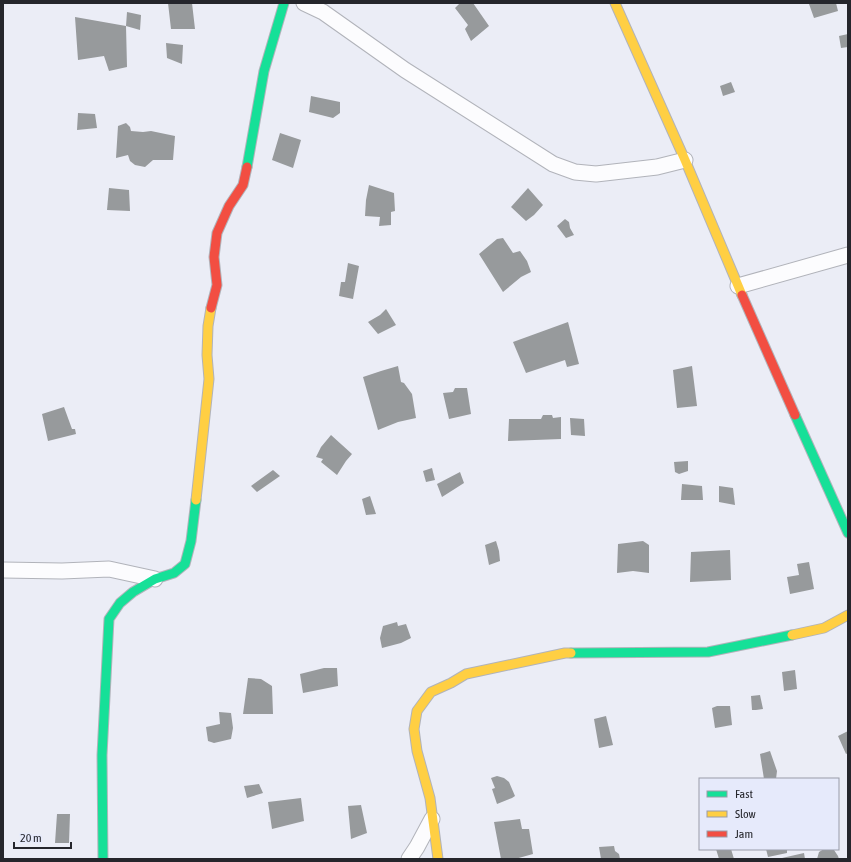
<svg xmlns="http://www.w3.org/2000/svg" width="851" height="862" viewBox="0 0 851 862" font-family="'Asap Condensed',sans-serif">
<rect width="100%" height="100%" fill="#ebedf6"/>
<!-- building -->
<path fill="#979a9c" d="M 168,3 L 192,3 L 195,29 L 171,29 Z
M 460,3 L 473,3 L 489,26 L 471,41 L 465,29 L 468,25 L 455,8 Z
M 812,3 L 836,3 L 838,11 L 814,18 L 809,4 Z
M 127,12 L 141,15 L 140,30 L 126,26 Z
M 75,17 L 126,26 L 127,67 L 109,71 L 104,56 L 78,60 Z
M 848,34 L 848,47 L 841,48 L 839,36 Z
M 166,43 L 183,45 L 182,64 L 167,58 Z
M 731,82 L 735,92 L 723,96 L 720,86 Z
M 311,96 L 340,102 L 340,113 L 333,118 L 309,112 Z
M 78,113 L 95,114 L 97,128 L 77,130 Z
M 126,123 L 130,127 L 131,131 L 143,132 L 151,131 L 175,136 L 173,160 L 153,160 L 145,167 L 135,165 L 130,161 L 128,155 L 116,158 L 118,126 Z
M 280,133 L 301,140 L 293,168 L 272,160 Z
M 369,185 L 394,193 L 395,211 L 391,212 L 391,225 L 379,226 L 380,217 L 365,216 L 366,200 Z
M 109,188 L 129,190 L 130,211 L 107,210 Z
M 528,188 L 543,205 L 534,215 L 526,221 L 511,207 Z
M 565,219 L 569,222 L 570,228 L 574,235 L 566,238 L 557,226 Z
M 503,238 L 513,253 L 520,251 L 527,261 L 531,272 L 521,277 L 503,292 L 479,254 L 497,239 Z
M 348,263 L 359,266 L 353,299 L 339,296 L 341,282 L 345,282 Z
M 386,309 L 396,325 L 378,334 L 368,322 L 380,315 Z
M 568,322 L 579,364 L 567,367 L 565,360 L 526,373 L 513,342 Z
M 398,366 L 401,382 L 404,383 L 412,394 L 416,418 L 398,422 L 378,430 L 363,377 L 381,371 Z
M 692,366 L 697,406 L 677,408 L 673,370 Z
M 455,388 L 467,388 L 471,414 L 449,419 L 443,393 L 453,392 Z
M 64,407 L 72,429 L 75,429 L 76,434 L 48,441 L 42,414 Z
M 543,415 L 552,415 L 553,418 L 561,417 L 561,439 L 508,441 L 509,419 L 541,419 Z
M 570,418 L 584,419 L 585,436 L 571,435 Z
M 331,435 L 352,454 L 346,461 L 337,475 L 321,462 L 323,459 L 316,457 L 321,447 Z
M 688,461 L 688,471 L 679,474 L 675,472 L 674,462 Z
M 432,468 L 435,480 L 426,482 L 423,471 Z
M 273,470 L 280,476 L 257,492 L 251,486 Z
M 460,472 L 464,483 L 442,497 L 437,484 Z
M 682,484 L 702,486 L 703,500 L 681,500 Z
M 719,486 L 733,488 L 735,505 L 719,502 Z
M 370,496 L 376,514 L 366,515 L 362,499 Z
M 496,541 L 499,551 L 500,561 L 489,565 L 485,545 Z
M 643,541 L 649,545 L 649,573 L 633,571 L 617,573 L 618,544 Z
M 730,550 L 731,580 L 690,582 L 691,552 Z
M 809,562 L 814,589 L 790,594 L 787,577 L 799,575 L 797,564 Z
M 397,622 L 398,626 L 406,624 L 411,638 L 401,643 L 382,648 L 380,638 L 383,626 Z
M 324,668 L 337,668 L 338,686 L 303,693 L 300,674 Z
M 795,670 L 797,689 L 784,691 L 782,672 Z
M 248,678 L 261,679 L 272,686 L 273,714 L 243,714 Z
M 760,695 L 763,709 L 756,710 L 752,710 L 751,696 Z
M 717,706 L 730,706 L 732,725 L 715,728 L 712,708 Z
M 219,712 L 231,713 L 233,728 L 231,739 L 214,743 L 208,741 L 206,727 L 220,724 Z
M 606,716 L 613,745 L 599,748 L 594,719 Z
M 848,731 L 848,753 L 846,754 L 838,736 Z
M 770,751 L 777,771 L 776,779 L 764,779 L 760,754 Z
M 497,776 L 504,778 L 509,782 L 515,796 L 512,798 L 497,804 L 492,789 L 495,788 L 491,778 Z
M 259,784 L 263,793 L 247,798 L 244,786 Z
M 301,798 L 304,821 L 272,829 L 268,802 Z
M 361,805 L 367,833 L 351,839 L 348,806 Z
M 57,814 L 70,814 L 69,843 L 55,843 Z
M 520,819 L 522,829 L 529,829 L 533,854 L 515,859 L 501,859 L 494,822 Z
M 614,846 L 615,851 L 619,854 L 620,859 L 601,859 L 599,847 Z
M 716,849 L 731,849 L 734,859 L 719,859 Z
M 766,849 L 787,849 L 787,853 L 768,857 Z
M 824,849 L 832,849 L 834,850 L 838,856 L 839,859 L 817,859 L 819,852 Z
M 804,853 L 805,859 L 782,859 L 782,858 Z"/>
<g fill="none" stroke-linecap="round" stroke-linejoin="round">
<defs>
<path id="street" d="M 304,3 L 323,12 L 405,70 L 553,164 L 575,172 L 596,174 L 657,167 L 685,160
M 738,286 L 848,255
M 3,570 L 62,571 L 109,569 L 155,579
M 409,859 L 417,847 L 432,819"/>
<path id="fast" d="M 247,167 L 264,71 L 284,3
M 795,415 L 848,533
M 571,653 L 708,652 L 792,635
M 103,859 L 102,755 L 109,619 L 120,603 L 133,592 L 155,579 L 174,573 L 185,564 L 191,541 L 196,500"/>
<path id="slow" d="M 615,3 L 685,160 L 742,295
M 196,500 L 209,379 L 207,355 L 208,326 L 211,308
M 792,635 L 824,628 L 848,615
M 438,859 L 430,798 L 417,751 L 414,729 L 417,711 L 431,692 L 451,683 L 466,674 L 565,653 L 571,653"/>
<path id="jam" d="M 742,295 L 795,415
M 211,308 L 217,285 L 214,257 L 217,233 L 229,206 L 243,185 L 247,167"/>
</defs>
<!-- street casing -->
<use href="#street" stroke="#b1b3ba" stroke-width="17"/>
<!-- fast casing -->
<use href="#fast" stroke="#b1b3ba" stroke-width="11"/>
<!-- slow casing -->
<use href="#slow" stroke="#b1b3ba" stroke-width="11"/>
<!-- jam casing -->
<use href="#jam" stroke="#b1b3ba" stroke-width="11"/>
<!-- street -->
<use href="#street" stroke="#fcfcfe" stroke-width="15"/>
<!-- fast -->
<use href="#fast" stroke="#16e098" stroke-width="9"/>
<!-- slow -->
<use href="#slow" stroke="#ffcf43" stroke-width="9"/>
<!-- jam -->
<use href="#jam" stroke="#f24e42" stroke-width="9"/>
</g>
<!-- border -->
<rect width="851" height="862" fill="none" stroke="#25262c" stroke-width="8"/>
<!-- legend -->
<rect x="699" y="778" width="140" height="72" fill="#e6eafb" stroke="#999ca8"/>
<rect x="707" y="791" width="20" height="6" fill="#16e098" stroke="#999ca8"/>
<text x="735" y="798" font-size="12" fill="#25262c">Fast</text>
<rect x="707" y="811" width="20" height="6" fill="#ffcf43" stroke="#999ca8"/>
<text x="735" y="818" font-size="12" fill="#25262c">Slow</text>
<rect x="707" y="831" width="20" height="6" fill="#f24e42" stroke="#999ca8"/>
<text x="735" y="838" font-size="12" fill="#25262c">Jam</text>
<!-- scale -->
<path d="M14 842v6h57v-6" fill="none" stroke="#25262c" stroke-width="2"/>
<text x="20" y="842" font-size="12" fill="#25262c" stroke="#e6eafb" stroke-width="3" paint-order="stroke">20 m</text>
</svg>
